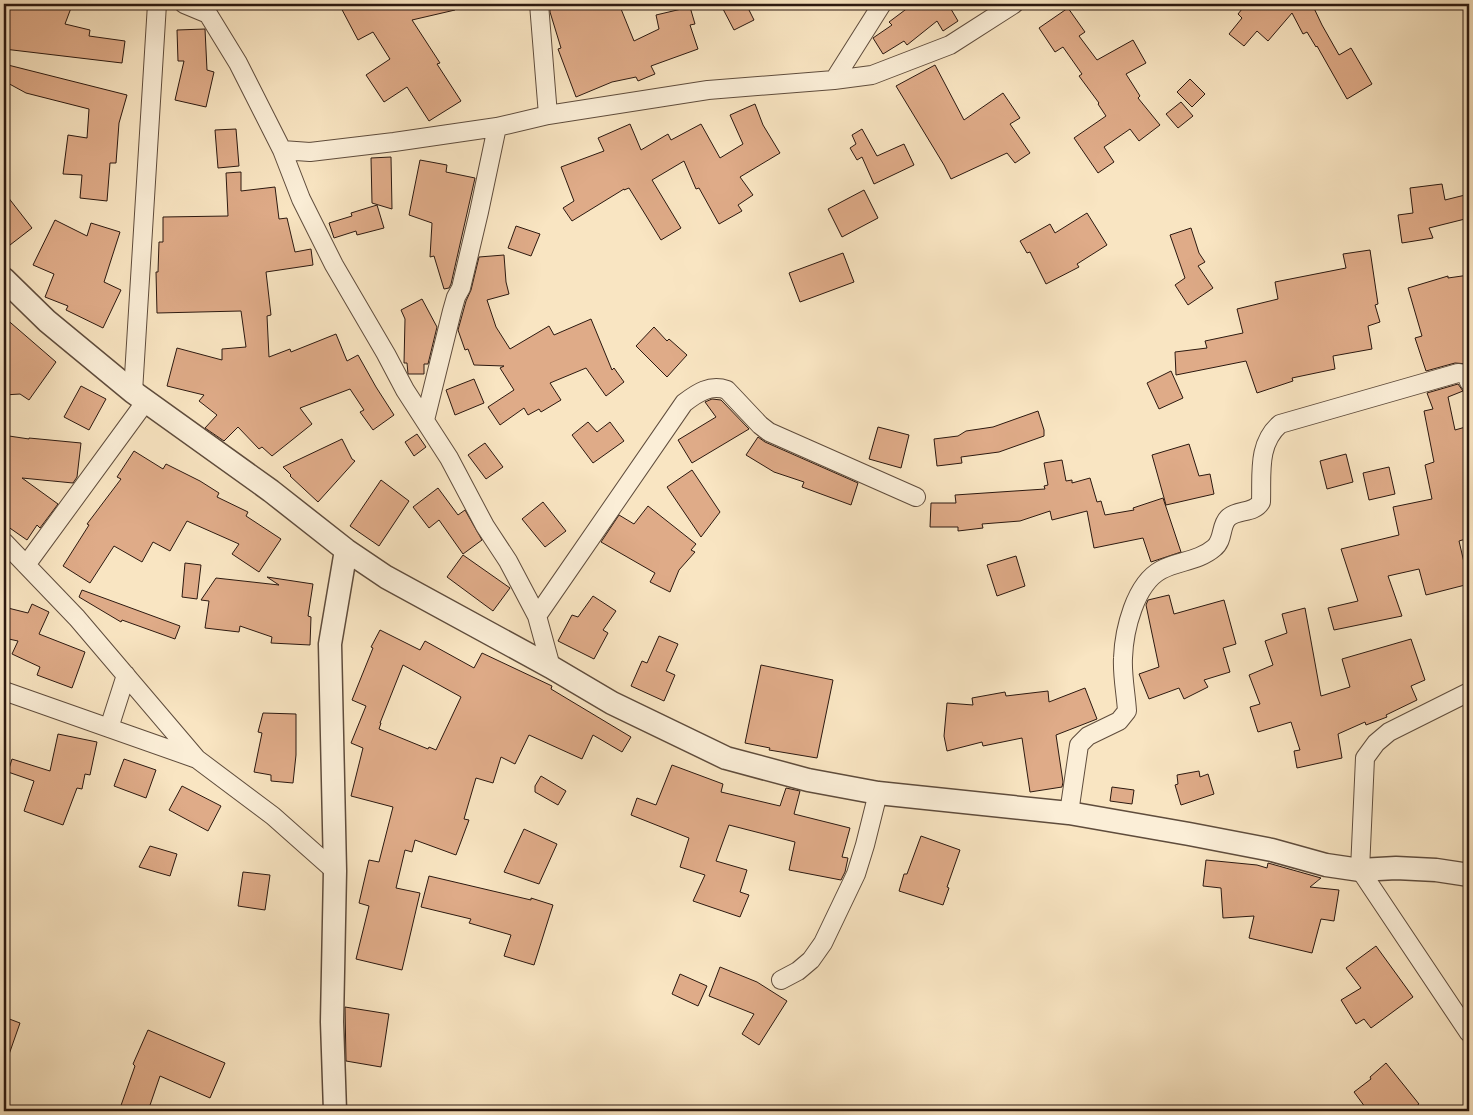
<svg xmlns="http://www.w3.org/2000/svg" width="1473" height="1115" viewBox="0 0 1473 1115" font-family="'Sorts Mill Goudy',serif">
<rect width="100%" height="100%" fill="#f9e5c2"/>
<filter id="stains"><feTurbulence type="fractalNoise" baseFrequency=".004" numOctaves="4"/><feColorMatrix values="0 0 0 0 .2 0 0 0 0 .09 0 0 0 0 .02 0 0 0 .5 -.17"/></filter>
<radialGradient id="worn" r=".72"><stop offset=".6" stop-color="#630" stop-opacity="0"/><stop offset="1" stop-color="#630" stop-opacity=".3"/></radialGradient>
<!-- building -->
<path fill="#dfab88" stroke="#2c1910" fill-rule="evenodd" d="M 4,4 L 61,4 L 71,8 L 65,24 L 90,30 L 89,36 L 125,41 L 122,63 L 4,49 Z
M 339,4 L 454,4 L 455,10 L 412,20 L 440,63 L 437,64 L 461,101 L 429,121 L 407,87 L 384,102 L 366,75 L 390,59 L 373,32 L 358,40 Z
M 550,4 L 619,4 L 634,41 L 659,29 L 656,15 L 690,7 L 695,24 L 690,25 L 698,49 L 651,66 L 655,74 L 638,81 L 636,77 L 612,82 L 576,97 L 558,49 L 561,48 L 550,12 Z
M 734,4 L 746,4 L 754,20 L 734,30 L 723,9 Z
M 913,4 L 948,4 L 958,21 L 943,31 L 937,21 L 907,45 L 904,41 L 883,54 L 873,38 L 892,25 L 889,22 Z
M 1246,4 L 1312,4 L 1322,25 L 1339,55 L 1351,48 L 1372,84 L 1347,99 L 1317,46 L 1316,47 L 1307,32 L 1303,34 L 1292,13 L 1268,41 L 1257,31 L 1244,46 L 1229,34 L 1242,18 L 1238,14 Z
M 1068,8 L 1085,32 L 1079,36 L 1097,60 L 1133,40 L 1146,63 L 1126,74 L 1140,96 L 1138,98 L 1160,125 L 1139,141 L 1130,129 L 1104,147 L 1114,162 L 1098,173 L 1074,138 L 1106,116 L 1098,104 L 1099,103 L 1079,76 L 1082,74 L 1063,47 L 1055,52 L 1039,28 Z
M 205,29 L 207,70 L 214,72 L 206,107 L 175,100 L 184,61 L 178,61 L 177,30 Z
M 4,64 L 127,95 L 119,123 L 116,163 L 110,163 L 107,201 L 80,198 L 82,175 L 63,174 L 68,135 L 87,138 L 89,109 L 26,93 L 4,81 Z
M 935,65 L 964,120 L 1003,93 L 1020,118 L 1010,124 L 1030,153 L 1015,163 L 1007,153 L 951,179 L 944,165 L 896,86 Z
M 1190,79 L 1205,94 L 1192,107 L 1177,92 Z
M 1181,102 L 1193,116 L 1178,128 L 1166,114 Z
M 755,104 L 763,125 L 780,153 L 740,177 L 753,195 L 738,205 L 742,211 L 719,224 L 699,188 L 696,189 L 684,161 L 652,180 L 681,228 L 661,240 L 629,188 L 624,190 L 624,189 L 572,221 L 563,208 L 574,201 L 561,167 L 604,151 L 598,138 L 630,124 L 641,150 L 668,134 L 671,140 L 701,124 L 720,158 L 743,144 L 730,115 Z
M 236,129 L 239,166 L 218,168 L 215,130 Z
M 862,129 L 877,156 L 904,144 L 914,165 L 874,184 L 862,157 L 857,160 L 850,148 L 856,144 L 852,135 Z
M 391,157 L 392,209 L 372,203 L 371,158 Z
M 420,160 L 447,165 L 446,172 L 475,178 L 451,284 L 449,288 L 444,289 L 434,256 L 430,257 L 432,223 L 409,215 Z
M 241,172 L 241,191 L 275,187 L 279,219 L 287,218 L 295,252 L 311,249 L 313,265 L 266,272 L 271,315 L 267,316 L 269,357 L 290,349 L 291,352 L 336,334 L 347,361 L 358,355 L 376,387 L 394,415 L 373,430 L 360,412 L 364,410 L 350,389 L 300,408 L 312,424 L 272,456 L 262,447 L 259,449 L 238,427 L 224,441 L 205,428 L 217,415 L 199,401 L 204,395 L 167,386 L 177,348 L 222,360 L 222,349 L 246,347 L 241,311 L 157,313 L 156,272 L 158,272 L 159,242 L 163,242 L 163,217 L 228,216 L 226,173 Z
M 1442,184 L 1445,200 L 1469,194 L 1469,218 L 1429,228 L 1433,238 L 1402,243 L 1398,215 L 1413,213 L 1410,188 Z
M 864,190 L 878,218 L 842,237 L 828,209 Z
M 4,192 L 32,228 L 10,245 L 4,238 Z
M 377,205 L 384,228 L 357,235 L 356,231 L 334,238 L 329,223 L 352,216 L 351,213 Z
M 1087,213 L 1107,245 L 1077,264 L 1079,267 L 1046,284 L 1030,252 L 1027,253 L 1020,241 L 1050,224 L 1055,233 Z
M 55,220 L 87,236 L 91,223 L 120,232 L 104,282 L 121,290 L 103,328 L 66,310 L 68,306 L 45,297 L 54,274 L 33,265 Z
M 516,226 L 540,234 L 531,256 L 508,248 Z
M 1191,228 L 1199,253 L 1205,262 L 1198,266 L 1213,288 L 1188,305 L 1175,285 L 1185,278 L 1170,235 Z
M 1370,250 L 1378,304 L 1375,305 L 1380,322 L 1368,326 L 1372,349 L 1333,356 L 1335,369 L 1292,378 L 1293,381 L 1257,393 L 1246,361 L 1176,375 L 1175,352 L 1207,348 L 1205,341 L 1243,333 L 1237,309 L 1278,299 L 1275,282 L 1346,268 L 1343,254 Z
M 843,253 L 854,282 L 800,302 L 789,273 Z
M 504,255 L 506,282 L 509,294 L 487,300 L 496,327 L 510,349 L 549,326 L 554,335 L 591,319 L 612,370 L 614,368 L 624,382 L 606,396 L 586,368 L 550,383 L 561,400 L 541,412 L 539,409 L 528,415 L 524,408 L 500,425 L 488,407 L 514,390 L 500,368 L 504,366 L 474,365 L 468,349 L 465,350 L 458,330 L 466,301 L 471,290 L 479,257 Z
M 1469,275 L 1469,364 L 1455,363 L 1426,371 L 1415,338 L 1422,336 L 1408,288 L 1448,276 L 1448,278 Z
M 422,299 L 437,327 L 428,364 L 424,364 L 424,374 L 408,374 L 407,363 L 404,363 L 405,319 L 401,310 Z
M 4,317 L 56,362 L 29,400 L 20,394 L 4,395 Z
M 654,327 L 667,341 L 669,339 L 687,355 L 667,377 L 636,346 Z
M 1171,371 L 1183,398 L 1159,409 L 1147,383 Z
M 474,379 L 484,403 L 455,415 L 446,390 Z
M 1458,384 L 1463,391 L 1448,397 L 1455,430 L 1469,426 L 1469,487 L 1466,488 L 1469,501 L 1469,538 L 1459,541 L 1469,584 L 1426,595 L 1419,569 L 1388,576 L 1402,616 L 1334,630 L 1328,608 L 1358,601 L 1341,549 L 1399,535 L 1393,507 L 1432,499 L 1425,465 L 1434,462 L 1424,411 L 1433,409 L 1427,393 Z
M 81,386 L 106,399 L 89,430 L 64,417 Z
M 712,399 L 721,400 L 749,429 L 692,463 L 678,440 L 716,417 L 705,402 Z
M 1038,411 L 1044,430 L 1044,436 L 999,452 L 961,457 L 962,463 L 937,466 L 934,439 L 958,436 L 966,431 L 993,427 Z
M 588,422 L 597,432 L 610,422 L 624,441 L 593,463 L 572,435 Z
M 878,427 L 909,435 L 901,468 L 869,459 Z
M 417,434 L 426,447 L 414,456 L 405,442 Z
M 9,436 L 29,439 L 29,438 L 81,443 L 77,477 L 73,483 L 22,478 L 58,504 L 40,528 L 37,525 L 27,540 L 4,524 L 4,450 L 6,450 Z
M 758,437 L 765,442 L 858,483 L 851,505 L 802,487 L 804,482 L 774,472 L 746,455 Z
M 342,439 L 352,459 L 355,461 L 318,502 L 290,476 L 291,475 L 283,467 Z
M 485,443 L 503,467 L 486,479 L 468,455 Z
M 1189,444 L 1199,476 L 1210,474 L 1214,494 L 1166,505 L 1152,455 Z
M 134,451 L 163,469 L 166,464 L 200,481 L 219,493 L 217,497 L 248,512 L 246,516 L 281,539 L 259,572 L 232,554 L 239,544 L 187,521 L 170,551 L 153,542 L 142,562 L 114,546 L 90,583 L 63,566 L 89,525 L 87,524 L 121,479 L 117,477 Z
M 1346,454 L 1353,482 L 1327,489 L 1320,461 Z
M 1062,460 L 1066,481 L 1072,480 L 1072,483 L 1090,478 L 1097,502 L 1101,501 L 1105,515 L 1134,510 L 1133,508 L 1163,498 L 1181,552 L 1151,562 L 1143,538 L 1094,548 L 1087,511 L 1052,520 L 1050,511 L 1020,521 L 982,524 L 983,528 L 958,531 L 958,527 L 930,527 L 931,503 L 956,503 L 955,495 L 1045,489 L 1044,486 L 1048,485 L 1044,463 Z
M 1389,467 L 1395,494 L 1369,500 L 1363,473 Z
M 692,470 L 720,512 L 701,537 L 667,487 Z
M 381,480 L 409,501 L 379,546 L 350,526 Z
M 438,488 L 458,515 L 465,510 L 482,540 L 463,554 L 439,520 L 429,528 L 413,507 Z
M 543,502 L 566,531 L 545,547 L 522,519 Z
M 648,506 L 696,544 L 691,550 L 695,552 L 679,570 L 670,592 L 650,582 L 655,573 L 601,542 L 619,515 L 634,524 Z
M 463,555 L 510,588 L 493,611 L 447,577 Z
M 1016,556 L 1025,586 L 997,596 L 987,565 Z
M 185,563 L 201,565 L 197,599 L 182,597 Z
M 267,577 L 313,584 L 308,616 L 311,617 L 310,645 L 271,643 L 272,637 L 240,626 L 239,632 L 205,628 L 209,601 L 201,600 L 216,578 L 279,585 Z
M 82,590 L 180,626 L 175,639 L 122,620 L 121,622 L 79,597 Z
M 1169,595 L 1174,614 L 1224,600 L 1236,644 L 1223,648 L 1230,672 L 1204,680 L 1208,687 L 1184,699 L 1179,688 L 1149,699 L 1139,674 L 1159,667 L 1146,605 L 1148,600 Z
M 593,596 L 616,611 L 603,630 L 608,633 L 594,659 L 558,641 L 572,615 L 578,617 Z
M 32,604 L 49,612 L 39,634 L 85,652 L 72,688 L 37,675 L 40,667 L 12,654 L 18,641 L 4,638 L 4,607 L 28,613 Z
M 1305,608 L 1321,696 L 1350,687 L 1342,659 L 1411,639 L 1425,680 L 1411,686 L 1417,700 L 1386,715 L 1387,717 L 1366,725 L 1365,722 L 1338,734 L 1342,758 L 1297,768 L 1294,751 L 1300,750 L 1291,722 L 1258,732 L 1250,707 L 1260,704 L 1249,675 L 1273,665 L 1265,641 L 1287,633 L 1282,614 Z
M 380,630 L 420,650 L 425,641 L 474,668 L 482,653 L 552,686 L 551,689 L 631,737 L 622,752 L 593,735 L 582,759 L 529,735 L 515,764 L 501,757 L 493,783 L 476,778 L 464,819 L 469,820 L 456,855 L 415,840 L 412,852 L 405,850 L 396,888 L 420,893 L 402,970 L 356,959 L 369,906 L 359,903 L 369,860 L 379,862 L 393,807 L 351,796 L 363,748 L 351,743 L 366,706 L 352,700 L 373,648 L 371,647 ZM 403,665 L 461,697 L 436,750 L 429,747 L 428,749 L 379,729 L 381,723 L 380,723 Z
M 659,636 L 678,644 L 666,671 L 675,675 L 664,701 L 631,686 L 642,661 L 647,663 Z
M 761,665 L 833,680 L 817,758 L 769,750 L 770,748 L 745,743 Z
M 1085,688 L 1097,719 L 1056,735 L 1063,782 L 1062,787 L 1030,792 L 1022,738 L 983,746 L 982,742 L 947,751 L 944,736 L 947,703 L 973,705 L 972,698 L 1005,692 L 1006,696 L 1048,691 L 1049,702 Z
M 263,713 L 296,714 L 296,755 L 293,783 L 271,781 L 271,775 L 254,772 L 262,733 L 258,732 Z
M 58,734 L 97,742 L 90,775 L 85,774 L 82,789 L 77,788 L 63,825 L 24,811 L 34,781 L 8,772 L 12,759 L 50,771 Z
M 124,759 L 156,770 L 146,798 L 114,786 Z
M 672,765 L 723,784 L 721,792 L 780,806 L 786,788 L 800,791 L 794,814 L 850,828 L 842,857 L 848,858 L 845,872 L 841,880 L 789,870 L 795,842 L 729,825 L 716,861 L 747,870 L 740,892 L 749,895 L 740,917 L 693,901 L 705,875 L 680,867 L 689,838 L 631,815 L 637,798 L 656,805 Z
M 1199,771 L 1200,777 L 1208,774 L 1214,794 L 1181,805 L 1175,785 L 1178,784 L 1177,775 Z
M 541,776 L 566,791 L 558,805 L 535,792 L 535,786 Z
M 182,786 L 221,806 L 208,831 L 169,810 Z
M 1112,787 L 1134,790 L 1132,804 L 1110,801 Z
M 524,829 L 557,844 L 539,884 L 504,872 Z
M 921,836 L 960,850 L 947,887 L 949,888 L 943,905 L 899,891 L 904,874 L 907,874 Z
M 150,846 L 177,854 L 170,876 L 139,867 Z
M 1206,860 L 1257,865 L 1267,868 L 1268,863 L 1321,878 L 1310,887 L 1339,890 L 1334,921 L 1321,919 L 1312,953 L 1249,938 L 1254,916 L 1223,918 L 1221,888 L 1203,886 Z
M 243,872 L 270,875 L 265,910 L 238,906 Z
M 429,876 L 531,900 L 531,898 L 553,905 L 534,965 L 504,956 L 511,935 L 469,923 L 471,919 L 421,907 Z
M 1376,946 L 1413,997 L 1371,1028 L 1364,1019 L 1356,1024 L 1341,1000 L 1361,988 L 1346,968 Z
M 720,967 L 757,982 L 787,1001 L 759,1045 L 742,1034 L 754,1014 L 709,996 Z
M 680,974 L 707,986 L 698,1006 L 672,994 Z
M 345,1007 L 389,1014 L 381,1067 L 346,1061 Z
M 4,1017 L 20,1023 L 6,1063 L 4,1062 Z
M 148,1030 L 225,1063 L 210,1098 L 160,1076 L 148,1111 L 119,1111 L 135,1066 L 133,1064 Z
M 1386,1063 L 1419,1104 L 1410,1111 L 1368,1111 L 1354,1092 L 1371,1079 L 1370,1077 Z"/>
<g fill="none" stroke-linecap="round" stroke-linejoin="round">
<defs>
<path id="minor" d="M 184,4 L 208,14 L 238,63 L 282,150 L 301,199 L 334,265 L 386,354 L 405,390 L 449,458 L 485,526 L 508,561 L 537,616 L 551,667
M 539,4 L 548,115
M 834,80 L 882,4
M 282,150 L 310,152 L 394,142 L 497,127 L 548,115 L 708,90 L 834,80 L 872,75 L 950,45 L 1014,4
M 133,392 L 157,4
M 425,420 L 452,311 L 456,297 L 461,288 L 479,212 L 497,127
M 4,542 L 77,618 L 197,759 L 273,816 L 335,871
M 26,565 L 146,401
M 537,616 L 684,403 C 697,393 710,384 727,390 L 760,425 L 769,432 L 916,497
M 4,691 L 197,759
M 1469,692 L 1389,732 L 1376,743 L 1365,758 L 1360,870 L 1469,1033
M 109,728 L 126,675
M 1069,813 L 1079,745 L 1088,736 L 1119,721 L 1127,711 C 1126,694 1122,675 1123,658 C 1124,630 1135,584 1161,570 C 1178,561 1199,561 1214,548 C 1224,540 1220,526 1228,518 C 1237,509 1254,514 1261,502 C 1262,474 1257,444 1280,424 L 1458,373 L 1466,374 L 1469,382
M 781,980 L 798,971 L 811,960 L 823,943 L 856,874 L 865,845 L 878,793"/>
<path id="tertiary" d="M 4,279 L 47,321 L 133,392 L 271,491 L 346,550 L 386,577 L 551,667 L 612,703 L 726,758 L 808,780 L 878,793 L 1069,813 L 1189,834 L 1272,850 L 1326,865 L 1360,870 L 1396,868 L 1436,870 L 1469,875
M 335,1111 L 332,1022 L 335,871 L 330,644 L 346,550"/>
</defs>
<!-- minor casing -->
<use href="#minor" stroke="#5f4c3c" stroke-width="20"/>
<!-- tertiary casing -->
<use href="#tertiary" stroke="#5f4c3c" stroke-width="25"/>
<!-- minor -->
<use href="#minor" stroke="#fbeed7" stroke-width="18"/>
<!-- tertiary -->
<use href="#tertiary" stroke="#fbeed7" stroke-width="22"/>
</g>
<!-- margin -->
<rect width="1473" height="1115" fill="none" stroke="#f9e5c2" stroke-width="20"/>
<rect x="5" y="5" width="1463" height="1105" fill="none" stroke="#2c1910" stroke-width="2.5"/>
<rect x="10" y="10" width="1453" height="1095" fill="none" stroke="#2c1910"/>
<rect width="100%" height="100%" filter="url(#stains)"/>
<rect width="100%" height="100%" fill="url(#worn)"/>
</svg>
